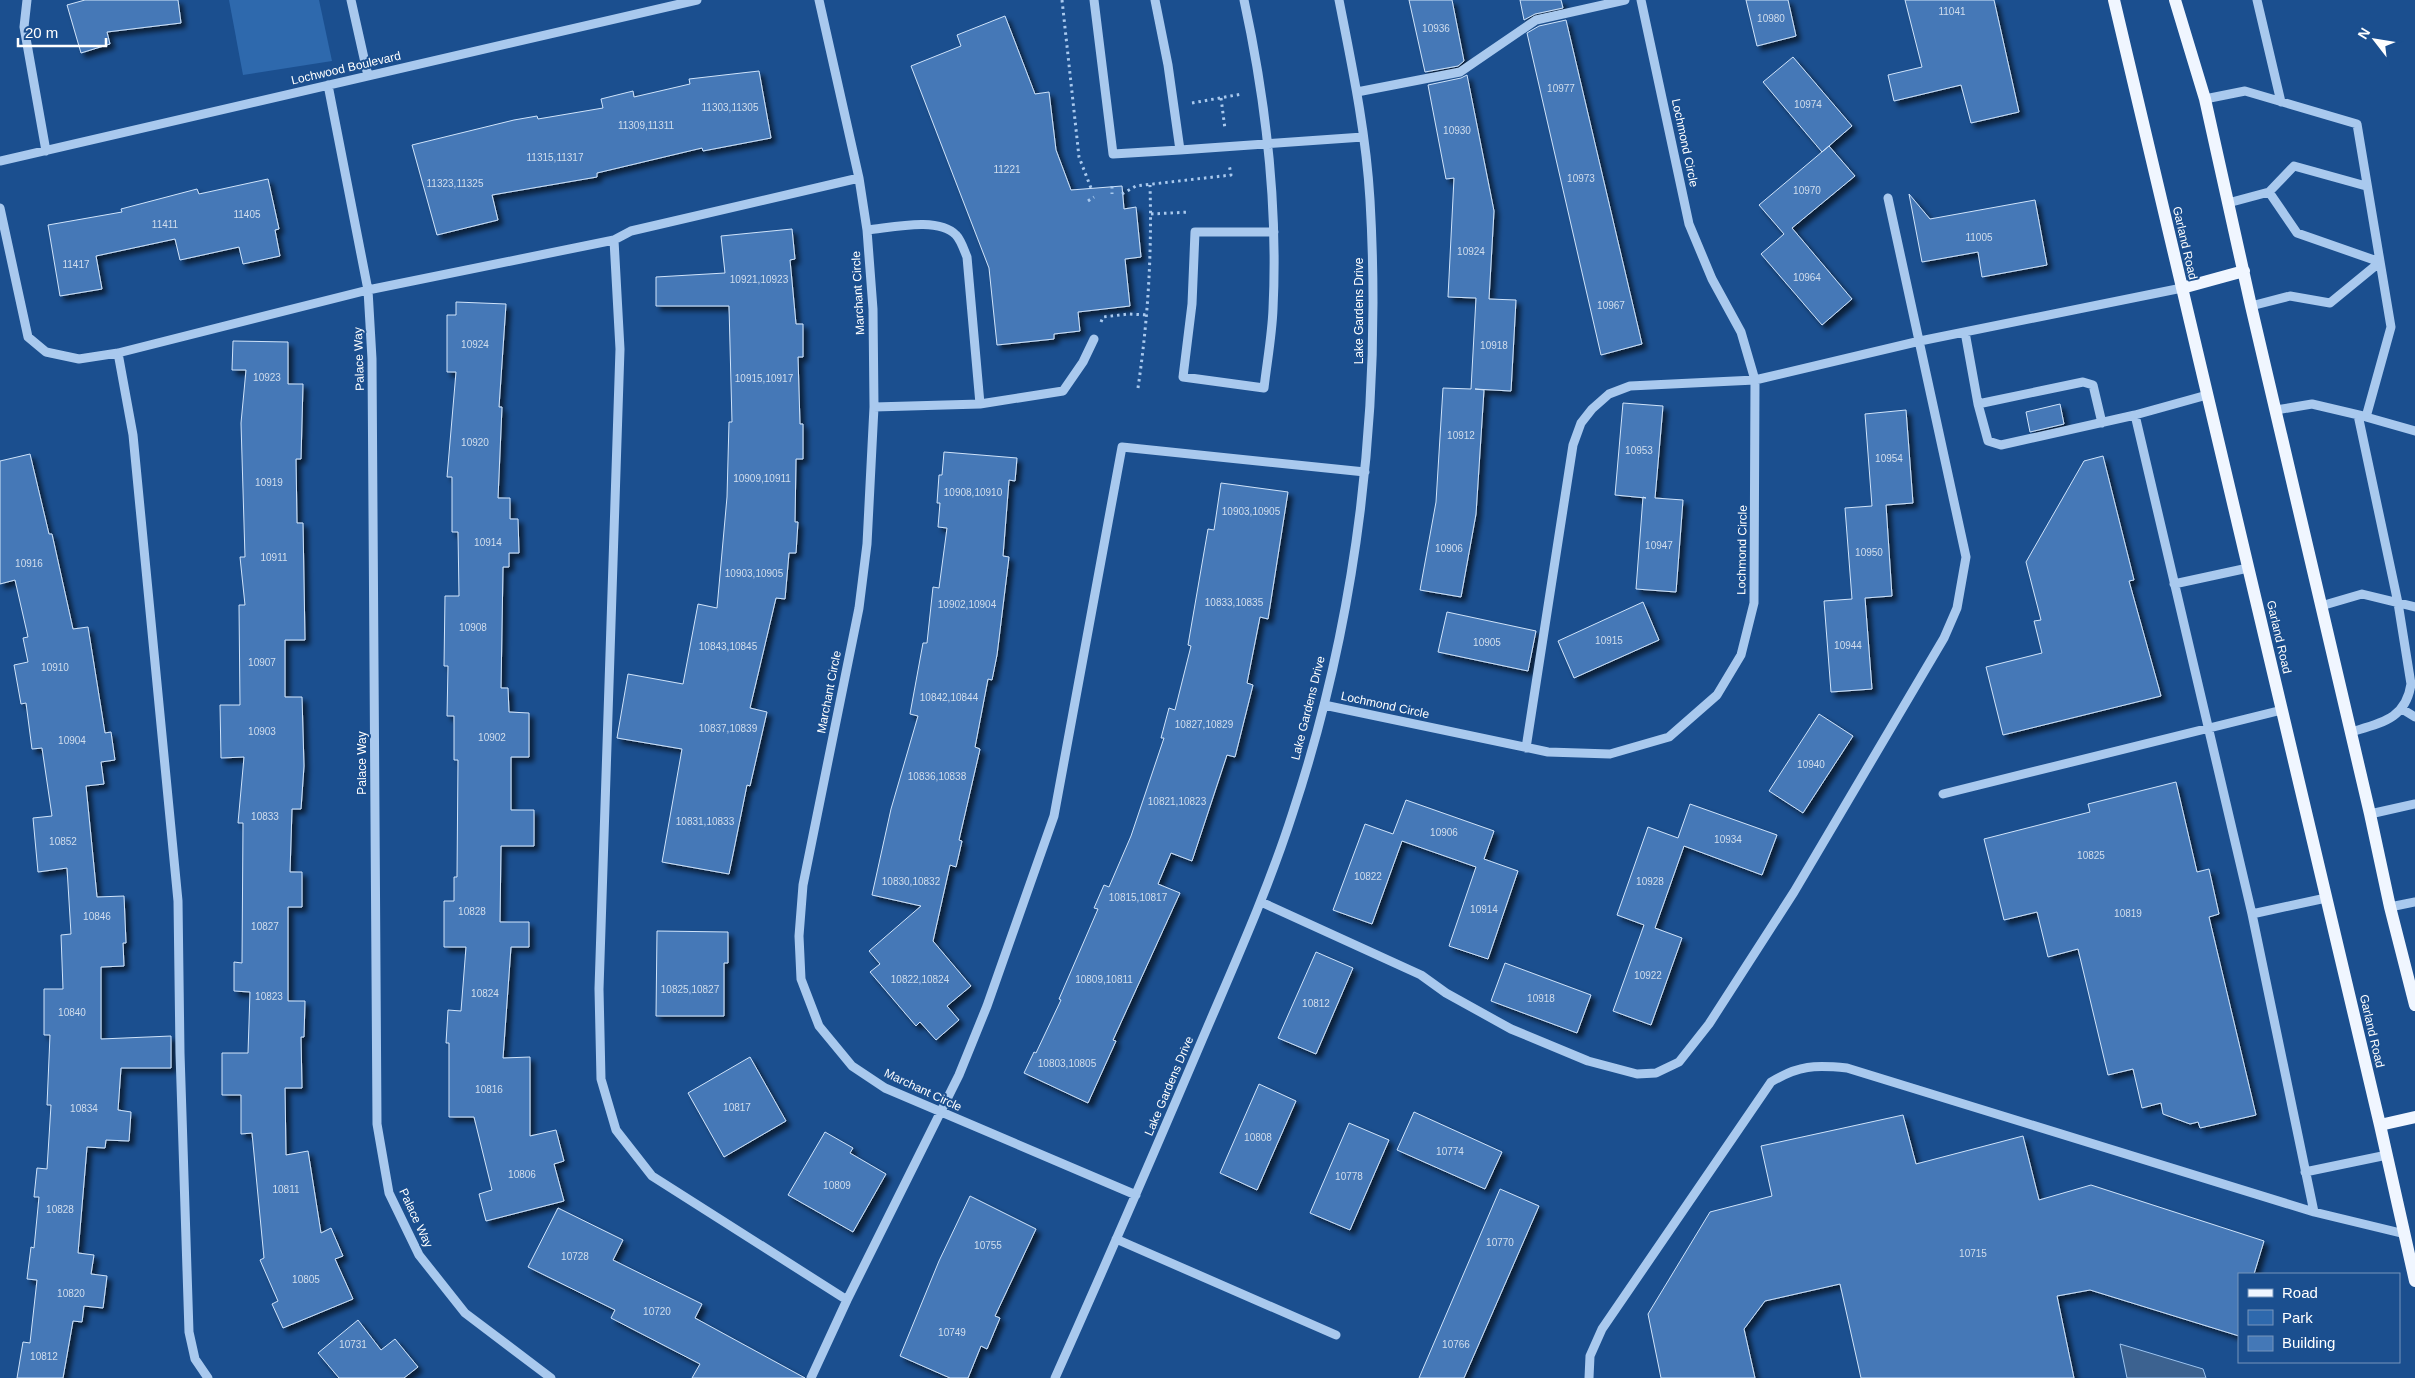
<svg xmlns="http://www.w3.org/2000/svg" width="2415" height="1378" viewBox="0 0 2415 1378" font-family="Arial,sans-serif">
<defs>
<filter id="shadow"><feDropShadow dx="4.5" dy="4.5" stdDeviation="2.5" flood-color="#0009"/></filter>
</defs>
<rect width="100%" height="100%" fill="#1b4f8f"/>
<!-- green -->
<path fill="#2e69ad" d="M 229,0 L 319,0 L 332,61 L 243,75 Z"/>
<!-- water -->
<path fill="#3c6290" stroke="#9cc4f0" d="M 2120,1344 L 2203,1369 L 2206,1378 L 2127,1378 Z"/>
<!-- building -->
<path fill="#4478b7" stroke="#cfe3fa" filter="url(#shadow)" d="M 85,0 L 178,0 L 181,23 L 107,32 L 110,44 L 81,53 L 67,5 Z
M 1409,0 L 1452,0 L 1464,61 L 1458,66 L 1425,72 Z
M 1520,0 L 1561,0 L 1563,8 L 1535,14 L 1524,20 Z
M 1746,0 L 1788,0 L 1796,36 L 1757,46 Z
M 1905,0 L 1994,0 L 2019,112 L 1971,123 L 1961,85 L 1894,101 L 1888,75 L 1922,67 Z
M 1005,16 L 1035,94 L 1049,92 L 1056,150 L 1071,190 L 1122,186 L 1124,209 L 1136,207 L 1141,257 L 1125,259 L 1130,306 L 1078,312 L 1080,331 L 1054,334 L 1054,339 L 997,345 L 989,268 L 911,66 L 961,46 L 957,35 Z
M 1566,20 L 1642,344 L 1601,355 L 1527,33 L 1539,26 Z
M 1793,57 L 1852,126 L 1822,152 L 1763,82 Z
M 759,71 L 771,138 L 703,151 L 702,148 L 597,173 L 597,177 L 492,195 L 498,220 L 437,235 L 412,145 L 514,120 L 537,116 L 538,119 L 603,108 L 601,99 L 633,91 L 634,97 L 690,84 L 689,79 Z
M 1467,75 L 1494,211 L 1489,299 L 1516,300 L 1511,391 L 1475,389 L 1484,390 L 1476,514 L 1461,597 L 1420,590 L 1436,502 L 1443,388 L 1471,389 L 1476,298 L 1448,297 L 1454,178 L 1446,179 L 1428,85 L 1461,78 Z
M 1829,146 L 1855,176 L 1792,228 L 1852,299 L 1822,325 L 1761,254 L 1784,234 L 1759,205 Z
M 268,179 L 279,229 L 275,230 L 280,256 L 243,264 L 239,247 L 180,260 L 175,239 L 96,256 L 102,289 L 60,296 L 48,225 L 122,212 L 121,209 L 197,189 L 199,194 Z
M 1909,194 L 1930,219 L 2035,200 L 2047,265 L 1982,277 L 1978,252 L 1922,262 Z
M 792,229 L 795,259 L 790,260 L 796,324 L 803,324 L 803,357 L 798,357 L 800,424 L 803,424 L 803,459 L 796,459 L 795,522 L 798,522 L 796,553 L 789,553 L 785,599 L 776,598 L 750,708 L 767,712 L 750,786 L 747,785 L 729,874 L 662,862 L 682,749 L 617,738 L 628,674 L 683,684 L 698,604 L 717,608 L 727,497 L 729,422 L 732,422 L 729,306 L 656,306 L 656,277 L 725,273 L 721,236 Z
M 456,302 L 506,304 L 499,407 L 502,407 L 498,498 L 510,498 L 510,519 L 518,519 L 519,553 L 509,553 L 509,567 L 503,567 L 501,688 L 508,688 L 509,712 L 529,713 L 529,757 L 511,757 L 511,810 L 534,810 L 534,846 L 501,846 L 500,922 L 529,922 L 529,947 L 511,947 L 503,1058 L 530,1057 L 530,1136 L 556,1130 L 564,1161 L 554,1164 L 564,1201 L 486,1221 L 479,1194 L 492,1190 L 474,1117 L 449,1117 L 449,1043 L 446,1043 L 448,1010 L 461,1011 L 466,947 L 444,947 L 444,901 L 454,901 L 454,877 L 457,877 L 458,760 L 454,760 L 454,716 L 447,716 L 448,666 L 444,666 L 445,596 L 459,596 L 458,532 L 452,532 L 452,477 L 447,477 L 456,372 L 447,372 L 447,315 L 456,315 Z
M 233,341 L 288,342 L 288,384 L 303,384 L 301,459 L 296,459 L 297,523 L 303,523 L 305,640 L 285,640 L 285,697 L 302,697 L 304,766 L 301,809 L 292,809 L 290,872 L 302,872 L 302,907 L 288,907 L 288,1001 L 305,1001 L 304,1037 L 301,1037 L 302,1088 L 285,1088 L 286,1155 L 308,1151 L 321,1233 L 331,1228 L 343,1256 L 335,1259 L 353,1299 L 283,1328 L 272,1304 L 278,1301 L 260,1260 L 264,1258 L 252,1133 L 241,1134 L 241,1095 L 222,1095 L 222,1053 L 248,1053 L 250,992 L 234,991 L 234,962 L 242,963 L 243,823 L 238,823 L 244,757 L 221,758 L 220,705 L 240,705 L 239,605 L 245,605 L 240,557 L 245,557 L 241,423 L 246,370 L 232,370 Z
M 1623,403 L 1663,406 L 1655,498 L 1683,500 L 1676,592 L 1636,589 L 1643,497 L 1646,498 L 1615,495 Z
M 2060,404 L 2064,424 L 2030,432 L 2026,412 Z
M 1906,410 L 1913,503 L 1886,505 L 1892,596 L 1865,598 L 1872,689 L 1831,692 L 1824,601 L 1852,599 L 1845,508 L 1872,506 L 1865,414 Z
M 944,452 L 1017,458 L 1015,481 L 1009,480 L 1003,556 L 1009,557 L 997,655 L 992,680 L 988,679 L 975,747 L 980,749 L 959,840 L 962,841 L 956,867 L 950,865 L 933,941 L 971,986 L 947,1006 L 959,1020 L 936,1040 L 920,1022 L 916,1026 L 870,972 L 880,964 L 869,951 L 921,906 L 872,895 L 891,809 L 918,716 L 910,714 L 923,643 L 927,643 L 933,587 L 939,588 L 947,528 L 938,527 L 940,503 L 937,503 L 939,475 L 942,475 Z
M 30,454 L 49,534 L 52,534 L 73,629 L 88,627 L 105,733 L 111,732 L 115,760 L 101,762 L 104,784 L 86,786 L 97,897 L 124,896 L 126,943 L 123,943 L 124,966 L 101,967 L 101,1039 L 171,1036 L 171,1068 L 121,1068 L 118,1110 L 131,1112 L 129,1141 L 106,1140 L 105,1148 L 87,1147 L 78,1253 L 94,1255 L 91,1274 L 107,1276 L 103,1308 L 84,1306 L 82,1322 L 73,1321 L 63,1378 L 17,1378 L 23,1342 L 30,1343 L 37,1280 L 27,1279 L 31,1247 L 34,1248 L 39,1197 L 34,1197 L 37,1168 L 47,1169 L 51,1105 L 47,1105 L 50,1035 L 44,1035 L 44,989 L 63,989 L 61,935 L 71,934 L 67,868 L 38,872 L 33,818 L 52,816 L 42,748 L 32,749 L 26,703 L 21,704 L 14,665 L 28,662 L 23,638 L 28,637 L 15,580 L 0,584 L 0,461 Z
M 2103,456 L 2134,580 L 2129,581 L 2161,696 L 2003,735 L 1986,667 L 2042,653 L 2034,621 L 2041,620 L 2026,562 L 2084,461 Z
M 1221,483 L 1288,492 L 1268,619 L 1260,617 L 1247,683 L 1253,685 L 1235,757 L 1227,755 L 1192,861 L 1171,853 L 1158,884 L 1180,893 L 1113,1040 L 1116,1041 L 1088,1103 L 1024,1073 L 1034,1052 L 1036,1053 L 1061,1000 L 1059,999 L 1098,909 L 1094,908 L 1104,885 L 1109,887 L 1131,836 L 1164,738 L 1161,738 L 1169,708 L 1175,710 L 1191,646 L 1188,645 L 1208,529 L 1214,530 Z
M 1643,602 L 1659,640 L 1574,678 L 1558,641 Z
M 1447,612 L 1536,631 L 1528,671 L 1438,652 Z
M 1819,714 L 1853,736 L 1803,813 L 1769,791 Z
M 2176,782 L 2197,872 L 2209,869 L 2219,914 L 2209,917 L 2256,1115 L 2200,1128 L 2198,1122 L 2190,1124 L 2163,1114 L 2161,1103 L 2142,1108 L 2133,1069 L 2108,1075 L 2078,949 L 2048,957 L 2037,912 L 2004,920 L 1984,839 L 2090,812 L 2088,804 Z
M 1406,800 L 1494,831 L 1484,859 L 1518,871 L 1488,959 L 1449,946 L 1476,867 L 1402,841 L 1372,924 L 1333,910 L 1365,824 L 1393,834 Z
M 1690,804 L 1777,835 L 1762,875 L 1684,846 L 1655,928 L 1682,938 L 1651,1025 L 1613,1011 L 1644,925 L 1617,915 L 1648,827 L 1678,838 Z
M 657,931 L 728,932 L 728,963 L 724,963 L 724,1016 L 656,1016 Z
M 1316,952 L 1353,968 L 1316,1054 L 1278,1038 Z
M 1505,963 L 1591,995 L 1577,1033 L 1491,1001 Z
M 750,1057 L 786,1121 L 724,1157 L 688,1093 Z
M 1259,1084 L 1296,1101 L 1257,1190 L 1220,1173 Z
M 1414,1112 L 1502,1152 L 1485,1189 L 1397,1150 Z
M 1903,1115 L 1916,1164 L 2023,1136 L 2039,1200 L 2091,1185 L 2264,1241 L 2254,1274 L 2239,1274 L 2239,1336 L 2090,1290 L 2057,1296 L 2074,1378 L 1861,1378 L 1840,1284 L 1765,1301 L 1744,1329 L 1755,1378 L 1661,1378 L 1648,1314 L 1710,1212 L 1772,1196 L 1761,1146 Z
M 1349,1123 L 1389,1140 L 1350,1230 L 1310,1213 Z
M 825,1132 L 853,1148 L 850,1153 L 886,1174 L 853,1232 L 788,1195 Z
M 1500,1189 L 1539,1206 L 1464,1378 L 1419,1378 Z
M 970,1196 L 1036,1229 L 995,1316 L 1000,1318 L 987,1349 L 981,1346 L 968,1378 L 950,1378 L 900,1356 L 939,1261 Z
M 558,1208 L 623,1240 L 613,1260 L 702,1304 L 695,1318 L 805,1378 L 692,1378 L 700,1364 L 611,1318 L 615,1310 L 528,1267 Z
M 358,1320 L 381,1350 L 395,1339 L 418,1367 L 404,1378 L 339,1378 L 318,1353 Z"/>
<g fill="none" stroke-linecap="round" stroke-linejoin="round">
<!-- path -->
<path stroke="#a9c9ee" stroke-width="3" stroke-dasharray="2.5 4" stroke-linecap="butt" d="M 1062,0 L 1079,157 L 1091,188
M 1221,98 L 1225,129
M 1192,103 L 1242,94
M 1112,186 L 1112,194
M 1122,194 L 1136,186 L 1231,175 L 1229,164
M 1088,201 L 1094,197
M 1151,214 L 1190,212
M 1101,322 L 1103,317 L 1129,314 L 1148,315
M 1138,388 C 1148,319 1152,254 1150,185"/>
<!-- minor -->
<path stroke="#a9c9ee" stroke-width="9" d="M 27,0 L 24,27 L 46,151
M 351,0 L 368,76
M 819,0 L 859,178 L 867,230 L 873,309 L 874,407 L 867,544 L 859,608 L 803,885 L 799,936 L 801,979 L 819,1026 L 852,1066 L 885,1088 L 1136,1195
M 1094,0 L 1113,154 L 1180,150 L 1168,65 L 1155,0
M 1244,0 C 1266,101 1278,205 1273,309 C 1272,335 1267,362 1264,388 L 1183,377 L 1192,304 L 1195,232 L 1274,232
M 2257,0 L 2281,102
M 328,85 L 368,290 L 372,359 L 377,1124 L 389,1193 L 419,1255 L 465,1313 L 551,1378
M 1357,92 L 1460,72 L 1536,20 L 1625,0
M 2205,99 L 2245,91 L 2357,124 L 2391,327 L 2366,417 L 2415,431
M 1180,150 L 1363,137
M 0,161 L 697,0
M 2269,192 L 2297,233 L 2380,262
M 2228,203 L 2269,192 L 2294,166 L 2366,186
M 0,208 L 28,337 L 46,352 L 79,359 L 118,353 L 368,290 L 614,240
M 867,230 C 890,228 938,216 956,235 C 961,240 964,250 967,257 L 980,404
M 2251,306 L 2290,296 L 2330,303 L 2380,262
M 1965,332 L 1978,404 L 1988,441 L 2001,445 L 2135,415 L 2207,395
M 118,353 L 133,435 L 178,901 L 180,1053 L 189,1332 L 195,1359 L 208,1378
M 1978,404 L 2083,382 L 2093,385 L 2102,423
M 874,407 L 980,404 L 1063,391 L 1083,362 L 1094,339
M 2276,410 L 2312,404 L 2363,416
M 2135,415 L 2252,914 L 2314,1212
M 2174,584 L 2248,568
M 2321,606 L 2362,594 L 2415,607
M 1324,705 L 1548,752 L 1610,754 L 1669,737 L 1717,695 L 1741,655 L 1754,603 L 1755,380 L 1741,332 L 1712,279 L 1689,224 L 1641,0
M 2402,709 L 2415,717
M 2351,732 C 2381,723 2406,719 2411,684 L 2398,603 L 2358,415
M 1526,748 L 1573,445 L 1581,423 L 1592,409 L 1609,394 L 1630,386 L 1755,380 L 1920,341 L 2182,288
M 1943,794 L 2282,710
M 2370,814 L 2415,804
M 1261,902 L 1421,975 L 1446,993 L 1511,1029 L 1588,1061 L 1637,1074 L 1656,1073 L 1679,1062 L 1709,1024 L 1794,892 L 1944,638 L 1957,608 L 1966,557 L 1888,198
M 2390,907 L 2415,902
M 2252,914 L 2326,898
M 2305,1172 L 2387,1155
M 1116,1239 L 1336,1335
M 847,1300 L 652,1176 L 616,1130 L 601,1079 L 599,989 L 620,349 L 614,240 L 631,231 L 859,178
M 811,1378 L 847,1300 L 959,1075 L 987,1006 L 1054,816 L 1122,447 L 1365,472
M 1055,1378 C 1105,1266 1154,1153 1202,1040 C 1234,965 1268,890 1293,812 C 1358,615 1382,406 1370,200 C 1366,132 1352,66 1339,0
M 1589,1378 L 1590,1356 L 1602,1329 L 1771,1082 C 1799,1065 1815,1065 1847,1068 L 2314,1212 L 2405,1234"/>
<!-- major -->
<path stroke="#f0f6ff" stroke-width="12" d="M 2114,0 L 2380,1125 L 2415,1281
M 2175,0 L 2205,99 L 2251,306 L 2370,814 L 2390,907 L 2415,1005
M 2182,288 L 2244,271
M 2380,1125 L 2415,1117"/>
</g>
<g text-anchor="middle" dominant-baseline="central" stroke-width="4" stroke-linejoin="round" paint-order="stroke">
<!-- number labels -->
<g font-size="10" fill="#d0dded">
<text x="1952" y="11">11041</text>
<text x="1771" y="18">10980</text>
<text x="1436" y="28">10936</text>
<text x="1561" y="88">10977</text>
<text x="1808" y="104">10974</text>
<text x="730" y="107">11303,11305</text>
<text x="646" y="125">11309,11311</text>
<text x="1457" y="130">10930</text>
<text x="555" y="157">11315,11317</text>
<text x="1007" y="169">11221</text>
<text x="1581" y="178">10973</text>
<text x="455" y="183">11323,11325</text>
<text x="1807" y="190">10970</text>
<text x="247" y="214">11405</text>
<text x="165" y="224">11411</text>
<text x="1979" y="237">11005</text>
<text x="1471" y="251">10924</text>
<text x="76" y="264">11417</text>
<text x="1807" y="277">10964</text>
<text x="759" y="279">10921,10923</text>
<text x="1611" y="305">10967</text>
<text x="475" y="344">10924</text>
<text x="1494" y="345">10918</text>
<text x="267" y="377">10923</text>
<text x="764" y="378">10915,10917</text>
<text x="1461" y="435">10912</text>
<text x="475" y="442">10920</text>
<text x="1639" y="450">10953</text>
<text x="1889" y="458">10954</text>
<text x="762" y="478">10909,10911</text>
<text x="269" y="482">10919</text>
<text x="973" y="492">10908,10910</text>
<text x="1251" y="511">10903,10905</text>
<text x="488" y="542">10914</text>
<text x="1659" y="545">10947</text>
<text x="1449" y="548">10906</text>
<text x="1869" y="552">10950</text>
<text x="274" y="557">10911</text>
<text x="29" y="563">10916</text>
<text x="754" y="573">10903,10905</text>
<text x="1234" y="602">10833,10835</text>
<text x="967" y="604">10902,10904</text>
<text x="473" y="627">10908</text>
<text x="1609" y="640">10915</text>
<text x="1487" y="642">10905</text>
<text x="1848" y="645">10944</text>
<text x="728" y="646">10843,10845</text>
<text x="262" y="662">10907</text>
<text x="55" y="667">10910</text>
<text x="949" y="697">10842,10844</text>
<text x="1204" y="724">10827,10829</text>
<text x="728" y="728">10837,10839</text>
<text x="262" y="731">10903</text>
<text x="492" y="737">10902</text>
<text x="72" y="740">10904</text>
<text x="1811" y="764">10940</text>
<text x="937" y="776">10836,10838</text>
<text x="1177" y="801">10821,10823</text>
<text x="265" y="816">10833</text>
<text x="705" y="821">10831,10833</text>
<text x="1444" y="832">10906</text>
<text x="1728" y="839">10934</text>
<text x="63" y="841">10852</text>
<text x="2091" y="855">10825</text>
<text x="1368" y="876">10822</text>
<text x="911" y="881">10830,10832</text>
<text x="1650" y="881">10928</text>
<text x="1138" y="897">10815,10817</text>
<text x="1484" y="909">10914</text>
<text x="472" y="911">10828</text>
<text x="2128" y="913">10819</text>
<text x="97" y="916">10846</text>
<text x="265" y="926">10827</text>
<text x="1648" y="975">10922</text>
<text x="920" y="979">10822,10824</text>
<text x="1104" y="979">10809,10811</text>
<text x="690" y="989">10825,10827</text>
<text x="485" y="993">10824</text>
<text x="269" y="996">10823</text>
<text x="1541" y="998">10918</text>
<text x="1316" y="1003">10812</text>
<text x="72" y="1012">10840</text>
<text x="1067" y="1063">10803,10805</text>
<text x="489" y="1089">10816</text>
<text x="737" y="1107">10817</text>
<text x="84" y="1108">10834</text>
<text x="1258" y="1137">10808</text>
<text x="1450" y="1151">10774</text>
<text x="522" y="1174">10806</text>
<text x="1349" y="1176">10778</text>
<text x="837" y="1185">10809</text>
<text x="286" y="1189">10811</text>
<text x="60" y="1209">10828</text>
<text x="1500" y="1242">10770</text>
<text x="988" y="1245">10755</text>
<text x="1973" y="1253">10715</text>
<text x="575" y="1256">10728</text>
<text x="306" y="1279">10805</text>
<text x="71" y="1293">10820</text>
<text x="657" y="1311">10720</text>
<text x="952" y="1332">10749</text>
<text x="353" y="1344">10731</text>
<text x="1456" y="1344">10766</text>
<text x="44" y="1356">10812</text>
</g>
<!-- street labels -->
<g font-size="12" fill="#fff" stroke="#1b4f8f">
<text transform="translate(346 68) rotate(-13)">Lochwood Boulevard</text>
<text transform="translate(1685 143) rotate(78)">Lochmond Circle</text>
<text transform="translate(2185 243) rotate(77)">Garland Road</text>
<text transform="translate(858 293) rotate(-93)">Marchant Circle</text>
<text transform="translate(1359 311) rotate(-90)">Lake Gardens Drive</text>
<text transform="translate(359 359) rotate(-92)">Palace Way</text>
<text transform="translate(1742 550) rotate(-89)">Lochmond Circle</text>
<text transform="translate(2279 637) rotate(77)">Garland Road</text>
<text transform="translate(829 692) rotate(-79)">Marchant Circle</text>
<text transform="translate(1385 705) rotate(12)">Lochmond Circle</text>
<text transform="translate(1308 708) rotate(-76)">Lake Gardens Drive</text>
<text transform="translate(362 763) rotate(-90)">Palace Way</text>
<text transform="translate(2372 1031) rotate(77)">Garland Road</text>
<text transform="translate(1169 1086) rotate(-67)">Lake Gardens Drive</text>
<text transform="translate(923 1090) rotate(25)">Marchant Circle</text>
<text transform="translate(416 1218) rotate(65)">Palace Way</text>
</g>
</g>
<!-- legend -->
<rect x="2238" y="1273" width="162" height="90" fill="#1b4f8f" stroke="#7695bc"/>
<rect x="2248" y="1289" width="25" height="8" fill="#f0f6ff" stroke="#7695bc"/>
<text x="2282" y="1298" font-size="15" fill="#ffffff">Road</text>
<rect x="2248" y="1310" width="25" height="15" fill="#2e69ad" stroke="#7695bc"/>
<text x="2282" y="1323" font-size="15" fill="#ffffff">Park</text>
<rect x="2248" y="1336" width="25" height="15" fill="#4478b7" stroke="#7695bc"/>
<text x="2282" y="1348" font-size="15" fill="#ffffff">Building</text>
<!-- north arrow -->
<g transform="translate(2375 40) rotate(301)" stroke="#1b4f8f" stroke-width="4" paint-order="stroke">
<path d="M0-4L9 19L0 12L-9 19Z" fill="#ffffff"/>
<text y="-8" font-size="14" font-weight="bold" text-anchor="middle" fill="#ffffff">N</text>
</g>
<!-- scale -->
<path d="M18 38v8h88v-8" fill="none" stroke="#ffffff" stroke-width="2.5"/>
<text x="25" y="38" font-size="15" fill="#ffffff" stroke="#1b4f8f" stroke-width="4" paint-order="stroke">20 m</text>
</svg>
